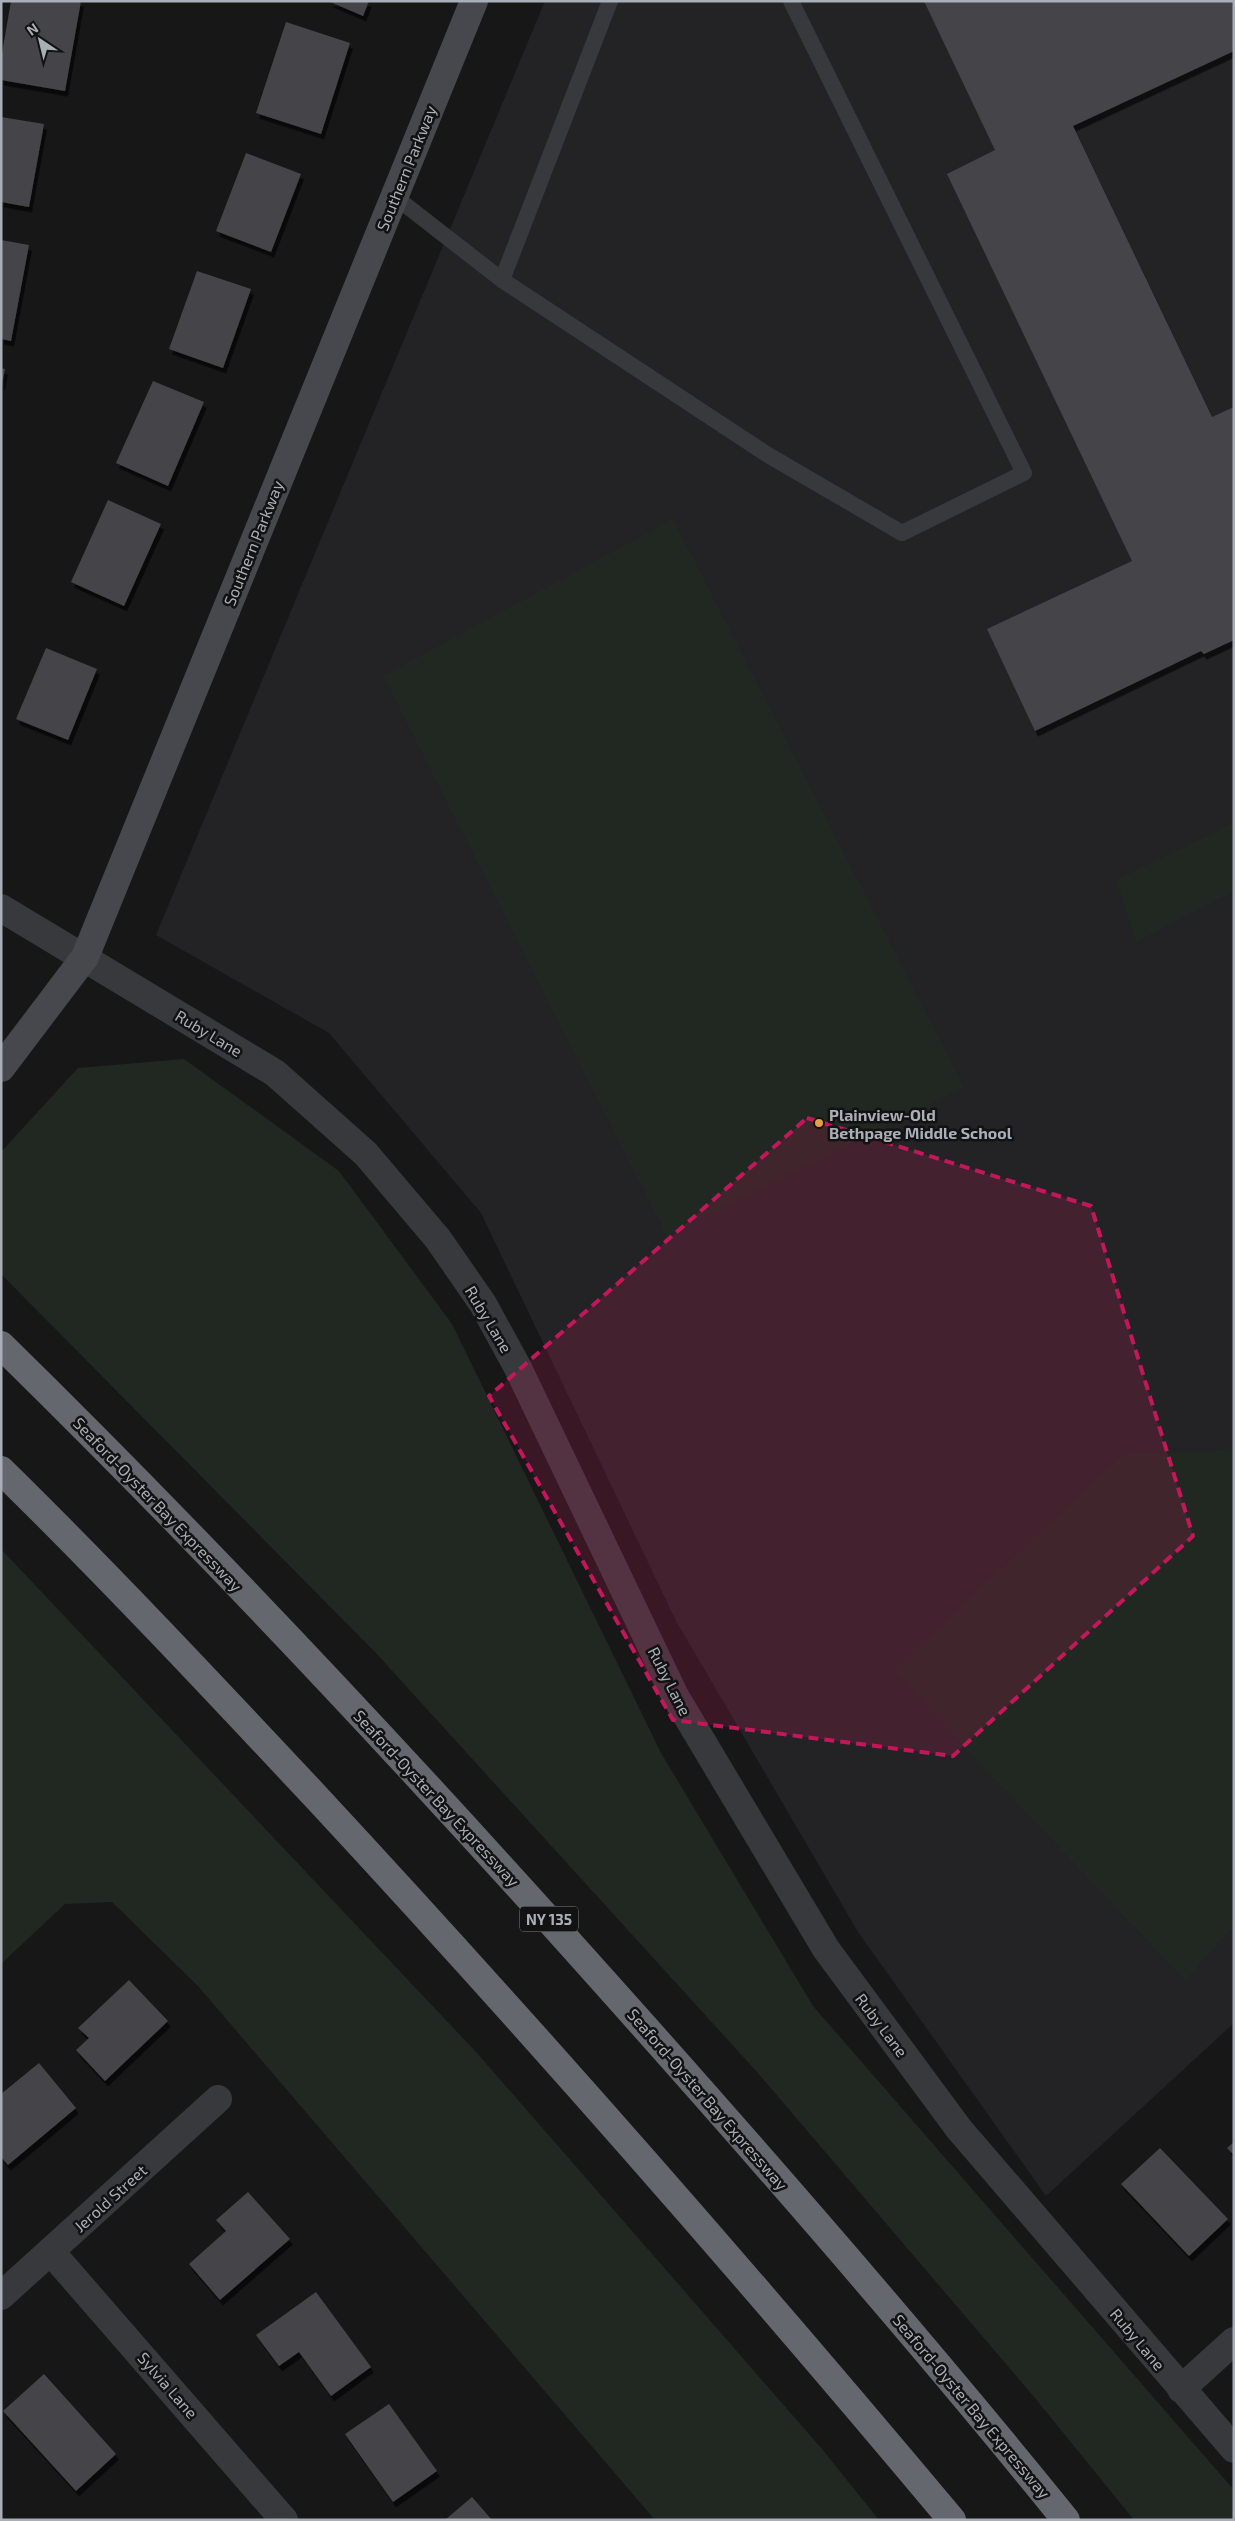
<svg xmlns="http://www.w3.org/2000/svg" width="1235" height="2521" viewBox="0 0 1235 2521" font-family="'Exo 2',sans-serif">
<defs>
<filter id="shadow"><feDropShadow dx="3" dy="5.5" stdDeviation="0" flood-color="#0009"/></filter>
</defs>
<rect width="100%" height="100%" fill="#171718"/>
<!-- built -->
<path fill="#232325" d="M 545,1 L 1234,1 L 1234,2023 L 1046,2196 L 858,1932 L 676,1621 L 481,1213 L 329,1033 L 156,935 Z"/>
<!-- green -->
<path fill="#212821" d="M 673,519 L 964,1087 L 667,1236 L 383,676 Z
M 1234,823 L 1234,891 L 1136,942 L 1116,880 Z
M 184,1059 L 339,1171 L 452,1324 L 661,1753 L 813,2006 L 1234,2490 L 1234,2520 L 1134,2520 L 1035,2398 L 757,2072 L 375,1652 L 1,1274 L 1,1152 L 78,1068 Z
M 1234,1447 L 1234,1925 L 1185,1981 L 892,1670 L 1124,1453 L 1214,1452 Z
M 1,1549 L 477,2053 L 822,2449 L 879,2520 L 655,2520 L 198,1986 L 112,1902 L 65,1904 L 1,1964 Z"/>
<!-- building -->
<path fill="#444548" filter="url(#shadow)" d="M 11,1 L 81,1 L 65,91 L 1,80 L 1,59 Z
M 328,1 L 369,1 L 363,16 Z
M 924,1 L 1234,1 L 1234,51 L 1073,126 L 1212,417 L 1234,407 L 1234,640 L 1204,654 L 1201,651 L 1035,731 L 987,629 L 1132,561 L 947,174 L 995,150 Z
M 286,22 L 350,43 L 321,134 L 256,113 Z
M 1,117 L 44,124 L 29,207 L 1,202 Z
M 246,153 L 301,174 L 271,252 L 216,231 Z
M 1,240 L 29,245 L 11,341 L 1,339 Z
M 197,271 L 251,289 L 223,368 L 169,349 Z
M 1,368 L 5,369 L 2,385 L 1,385 Z
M 153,381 L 204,402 L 168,486 L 116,463 Z
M 108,500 L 161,524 L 124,606 L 71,582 Z
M 46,648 L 97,669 L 68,740 L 16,719 Z
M 129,1980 L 168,2021 L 105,2081 L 76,2050 L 89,2038 L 78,2028 Z
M 39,2063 L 76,2108 L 8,2165 L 1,2157 L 1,2094 Z
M 1234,2142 L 1234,2155 L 1227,2148 Z
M 1160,2148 L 1228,2219 L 1189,2256 L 1121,2184 Z
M 248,2192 L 290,2239 L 220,2300 L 189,2264 L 226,2231 L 216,2220 Z
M 316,2292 L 371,2367 L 331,2396 L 299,2352 L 279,2366 L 256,2335 Z
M 44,2374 L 116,2454 L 76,2491 L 3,2411 Z
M 389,2404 L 437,2471 L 393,2502 L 345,2434 Z
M 472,2497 L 492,2520 L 445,2520 Z"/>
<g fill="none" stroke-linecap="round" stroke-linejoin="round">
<!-- lane -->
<path stroke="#38393d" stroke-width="16" d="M 394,196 L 502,280 L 768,455 L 902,533 L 1024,473 L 791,1
M 502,280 L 610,1"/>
<!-- street -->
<path stroke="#38393d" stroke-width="28" d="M 1,908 L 275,1073 L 366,1154 L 438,1239 L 483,1304 L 518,1368 L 675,1696 L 826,1949 L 959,2129 L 1234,2449
M 51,2252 L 284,2520
M 1,2296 L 218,2099
M 1181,2389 L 1234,2341"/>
<!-- secondary -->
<path stroke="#46484d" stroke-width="28" d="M 1,1068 L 85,957 L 474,1"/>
<!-- highway -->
<path stroke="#64686e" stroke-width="28" d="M 1,1345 C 202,1542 395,1748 583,1958 C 748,2142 911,2328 1066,2520
M 1,1470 C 109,1576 213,1687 317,1798 C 535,2033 746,2274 952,2520"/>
</g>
<!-- marked area -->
<path fill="#c2185b" fill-opacity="0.2" stroke="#c2185b" stroke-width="4" stroke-dasharray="10 6" stroke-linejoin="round" d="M 807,1118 L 1091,1206 L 1193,1536 L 953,1756 L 673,1720 L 489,1396 Z"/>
<!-- markers -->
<circle fill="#e59f42" stroke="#121213" stroke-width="2" cx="819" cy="1123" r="5"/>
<g text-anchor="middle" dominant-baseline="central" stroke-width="5" stroke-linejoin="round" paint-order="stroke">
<!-- shield labels -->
<rect fill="#121213" stroke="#7c8086" stroke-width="1" x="520" y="1906.5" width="58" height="25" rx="4"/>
<g font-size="15" font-weight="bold" fill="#aaafb7">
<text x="549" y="1919">NY 135</text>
</g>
<!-- street labels -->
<g font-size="16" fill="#aaafb7" stroke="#121213">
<text transform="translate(406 168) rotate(-68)">Southern Parkway</text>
<text transform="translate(253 543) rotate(-68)">Southern Parkway</text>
<text transform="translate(209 1033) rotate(31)">Ruby Lane</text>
<text transform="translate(489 1319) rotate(59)">Ruby Lane</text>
<text transform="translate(158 1504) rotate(46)">Seaford-Oyster Bay Expressway</text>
<text transform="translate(670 1681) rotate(63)">Ruby Lane</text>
<text transform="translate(437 1798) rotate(47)">Seaford-Oyster Bay Expressway</text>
<text transform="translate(882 2025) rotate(53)">Ruby Lane</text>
<text transform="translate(708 2099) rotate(49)">Seaford-Oyster Bay Expressway</text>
<text transform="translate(110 2198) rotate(-42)">Jerold Street</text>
<text transform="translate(1138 2339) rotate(50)">Ruby Lane</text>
<text transform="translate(168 2385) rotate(49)">Sylvia Lane</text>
<text transform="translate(972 2406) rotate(50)">Seaford-Oyster Bay Expressway</text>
</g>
<!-- poi labels -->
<g font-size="16" font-weight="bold" fill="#aaafb7" stroke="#121213" text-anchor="start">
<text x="829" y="1114">Plainview-Old<tspan x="829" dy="18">Bethpage Middle School</tspan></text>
</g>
</g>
<!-- border -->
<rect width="1235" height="2521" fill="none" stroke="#aaafb7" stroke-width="5"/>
<!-- north arrow -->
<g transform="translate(40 40) rotate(325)" stroke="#121213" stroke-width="4" paint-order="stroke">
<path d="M0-4L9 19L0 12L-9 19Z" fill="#aaafb7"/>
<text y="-8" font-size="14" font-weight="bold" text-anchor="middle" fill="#aaafb7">N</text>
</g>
</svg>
